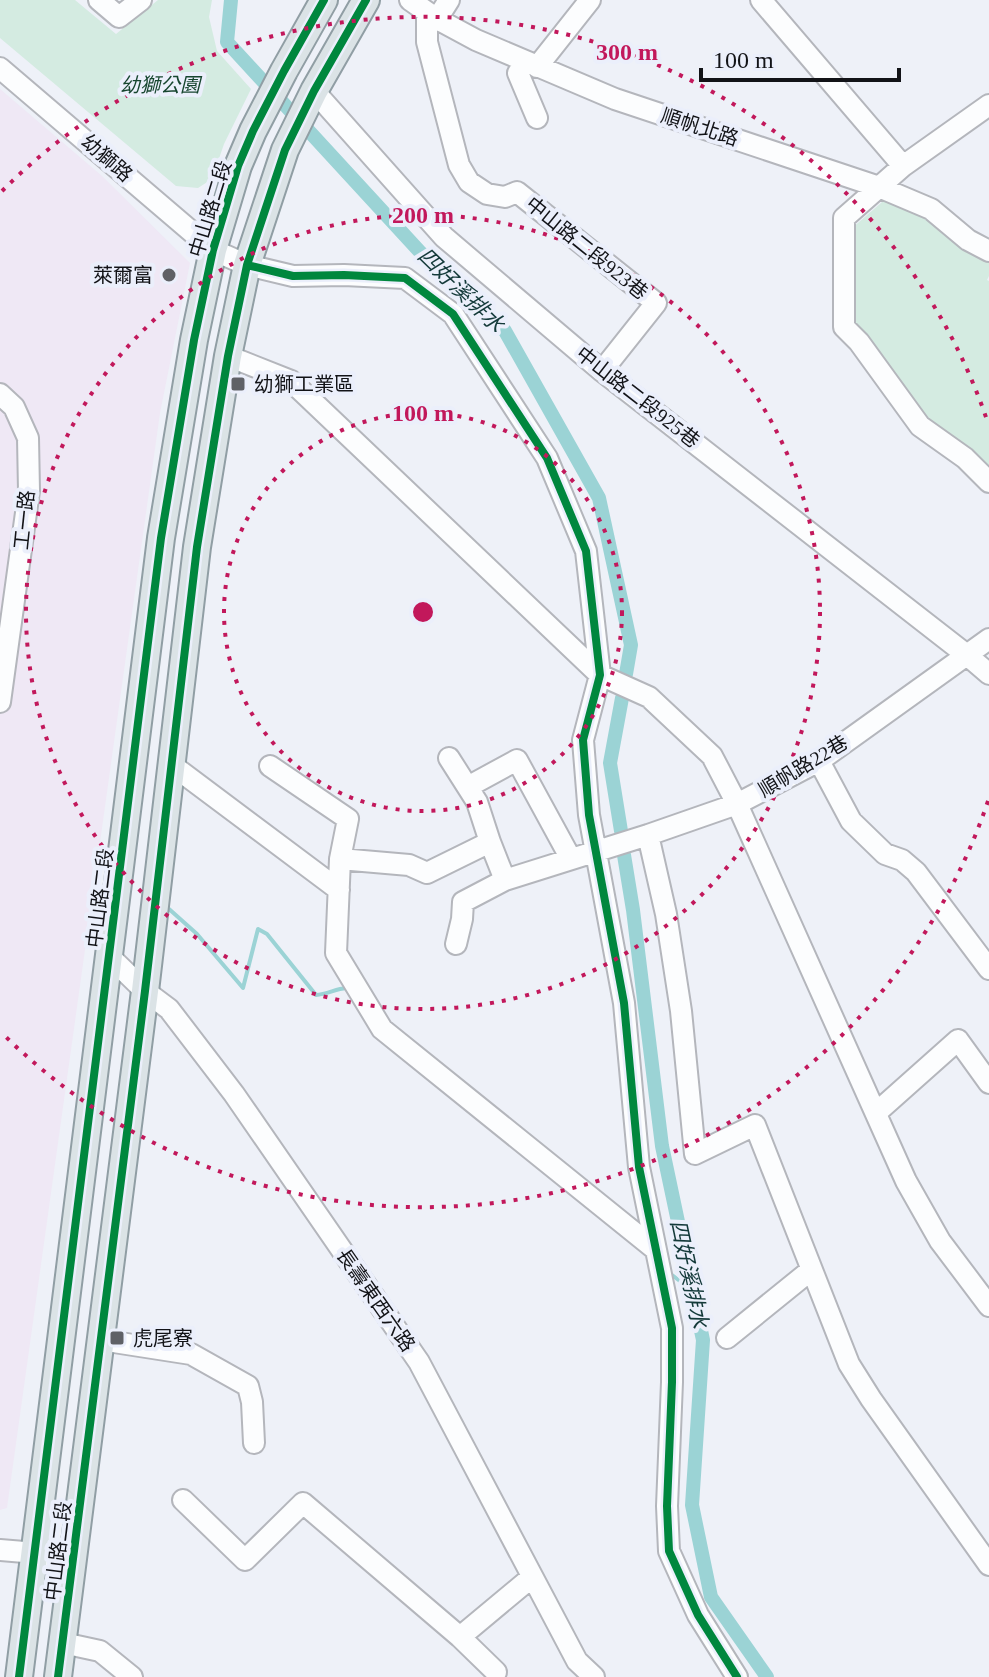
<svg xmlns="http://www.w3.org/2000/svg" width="989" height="1677" viewBox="0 0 989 1677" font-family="'Times New Roman','Noto Sans TC',serif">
<rect width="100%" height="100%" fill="#eef1f8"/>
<!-- industrial -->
<path fill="#efe8f5" d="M 0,89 L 102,176 L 190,263 L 160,413 L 7,1508 L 0,1510 Z"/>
<!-- green -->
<path fill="#d4ebe1" d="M 0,0 L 75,0 L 116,34 L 158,0 L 212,0 L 209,17 L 217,51 L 251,89 L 224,144 L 212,179 L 198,188 L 176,186 L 0,38 Z
M 889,196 L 928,213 L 989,256 L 989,276 L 987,280 L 989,281 L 989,473 L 924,418 L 868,335 L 852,326 L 851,229 Z"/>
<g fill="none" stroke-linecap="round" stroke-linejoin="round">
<!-- stream -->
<path stroke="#9bd3d5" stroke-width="4" d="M 169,909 L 197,934 L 243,988 L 258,929 L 267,934 L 316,995 C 327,994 336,989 346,988 L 348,991
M 672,1275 L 693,1291"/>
<!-- canal -->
<path stroke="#9bd3d5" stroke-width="14" d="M 231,0 L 227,42 L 421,253 L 505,331 L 599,498 L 631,645 L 626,674
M 621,831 L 610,763 L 622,698
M 624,855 L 633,910 L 662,1146 L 703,1340 L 692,1505 L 711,1597 L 767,1677"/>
<defs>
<path id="minor" d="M 99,0 L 119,17 L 141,0
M 410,0 L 437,19 L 476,40 L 615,99 L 879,187 L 931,209 L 968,240 L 989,251
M 761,0 L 903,166
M 427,12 L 427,42 L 459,165 L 469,182 L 487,194 L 505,197 L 517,192 L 656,303 L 602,371
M 437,19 L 449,0
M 525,62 L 518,73 L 537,118
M 537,67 L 590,0
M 0,68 L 213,250 L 247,265 L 293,276 L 344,275 L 405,278 L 453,314 L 547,458 L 586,551 L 600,675 L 583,740 L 589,815 L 624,1003 L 639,1167 L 672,1328 L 672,1382 L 667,1506 L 669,1551 L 698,1615 L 737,1677
M 314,91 L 444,237 L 602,371 L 968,656 L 989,674
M 989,105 L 903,166 L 844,218 L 844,327 L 859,342 L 920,426 L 965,458 L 989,482
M 228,356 L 291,381 L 600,675 L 649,697 L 712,756 L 737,804 L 906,1181 L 940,1241 L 989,1306
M 0,394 L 14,407 L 28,438 L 29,491 L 0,702
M 449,758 L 477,802 L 490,842
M 819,761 L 851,821 L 885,854 L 902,860 L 916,872 L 989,969
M 172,765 L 339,890
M 270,766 L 348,819 L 340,859 L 336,953 L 382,1029 L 656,1250
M 472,794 L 473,784 L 517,760 L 571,859
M 648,835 L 666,914 L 681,1011 L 695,1154 L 755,1125 L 849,1364 L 871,1399 L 989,1565
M 340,859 L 409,865 L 427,873 L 490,842 L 505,880 L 648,835 L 737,804 L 819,761 L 989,639
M 456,944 L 462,919 L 463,902 L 505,880
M 109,956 L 145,991 L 169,1009 L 234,1094 L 419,1362 L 577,1661 L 594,1677
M 876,1113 L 958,1040 L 989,1083
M 727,1338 L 811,1270
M 101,1340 L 191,1354 L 248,1386 L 252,1402 L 254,1443
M 183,1500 L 245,1560 L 303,1503 L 460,1637 L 532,1577
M 0,1550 L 36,1553 L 72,1567
M 460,1637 L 496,1672
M 63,1643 L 100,1651 L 132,1677"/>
<path id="major" d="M 19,1677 L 161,538 L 194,340 L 213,250 L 238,166 L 253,131 L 284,71 L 324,0
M 58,1677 L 145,991 L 197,547 L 228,356 L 247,265 L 285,150 L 314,91 L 366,0"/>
</defs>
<!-- minor casing -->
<use href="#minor" stroke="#b4b6bc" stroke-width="24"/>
<!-- major casing -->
<use href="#major" stroke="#909ea4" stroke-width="30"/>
<!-- minor -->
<use href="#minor" stroke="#fcfdfe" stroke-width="20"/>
<!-- major -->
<use href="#major" stroke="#dbe3e6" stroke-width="26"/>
<defs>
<path id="cycleway" d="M 247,265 L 293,276 L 344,275 L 405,278 L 453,314 L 547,458 L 586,551 L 600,675 L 583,740 L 589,815 L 624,1003 L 639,1167 L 672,1328 L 672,1382 L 667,1506 L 669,1551 L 698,1615 L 737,1677
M 19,1677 L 161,538 L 194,340 L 213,250 L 238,166 L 253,131 L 284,71 L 324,0
M 58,1677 L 145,991 L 197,547 L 228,356 L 247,265 L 285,150 L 314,91 L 366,0"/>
</defs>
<!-- cycleway casing -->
<use href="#cycleway" stroke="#ebeffb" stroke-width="13"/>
<!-- cycleway -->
<use href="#cycleway" stroke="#00873e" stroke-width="8"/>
</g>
<!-- distance rings -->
<g fill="none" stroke="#c2185b" stroke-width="4" stroke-dasharray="4 8">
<circle cx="423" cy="612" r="199"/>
<circle cx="423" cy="612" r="397"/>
<path d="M988 801A596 596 0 0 1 2 1033M2 191A596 596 0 0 1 988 423"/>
</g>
<!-- markers -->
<g fill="#5f6166" stroke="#ebeffb" stroke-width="3">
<circle cx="169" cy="275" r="8"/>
<rect x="230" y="376" width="16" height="16" rx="4"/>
<rect x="109" y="1330" width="16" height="16" rx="4"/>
</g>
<g text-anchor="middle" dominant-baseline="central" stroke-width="8" stroke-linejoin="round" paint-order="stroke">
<!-- park labels -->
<g font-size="20" font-style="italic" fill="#17462f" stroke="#ebeffb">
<text x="160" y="85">幼獅公園</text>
</g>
<!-- street labels -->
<g font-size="20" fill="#121317" stroke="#ebeffb">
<text transform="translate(700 127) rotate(18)">順帆北路</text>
<text transform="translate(107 158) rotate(41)">幼獅路</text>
<text transform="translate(210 209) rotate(-73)">中山路二段</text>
<text transform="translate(587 248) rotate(39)">中山路二段923巷</text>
<text transform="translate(638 397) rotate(38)">中山路二段925巷</text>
<text transform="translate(24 520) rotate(-84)">工一路</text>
<text transform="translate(803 766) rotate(-31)">順帆路22巷</text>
<text transform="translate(100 898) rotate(-83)">中山路二段</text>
<text transform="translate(376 1300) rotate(55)">長壽東西六路</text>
<text transform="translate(58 1551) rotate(-83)">中山路二段</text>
</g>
<!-- poi labels -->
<g font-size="20" fill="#121317" stroke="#ebeffb" text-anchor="start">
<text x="153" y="275" text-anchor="end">萊爾富</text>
<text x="254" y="384">幼獅工業區</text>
<text x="133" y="1338">虎尾寮</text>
</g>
<!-- water labels -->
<g font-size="22" font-style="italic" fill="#143a3a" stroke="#ebeffb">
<text transform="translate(461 290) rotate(44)">四好溪排水</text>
<text transform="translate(689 1274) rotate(78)">四好溪排水</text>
</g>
</g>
<circle cx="423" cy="612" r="12" fill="#c2185b" stroke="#ebeffb" stroke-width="4"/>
<g font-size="24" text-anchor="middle" font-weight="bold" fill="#c2185b" stroke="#ebeffb" stroke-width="8" stroke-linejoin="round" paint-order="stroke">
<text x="627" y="60">300 m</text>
<text x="423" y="223">200 m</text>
<text x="423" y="421">100 m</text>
</g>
<!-- scale -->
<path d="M701 68v12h198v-12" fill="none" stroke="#121317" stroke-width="4"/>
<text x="713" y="68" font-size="24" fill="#121317" stroke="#ebeffb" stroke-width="6" paint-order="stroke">100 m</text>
</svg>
